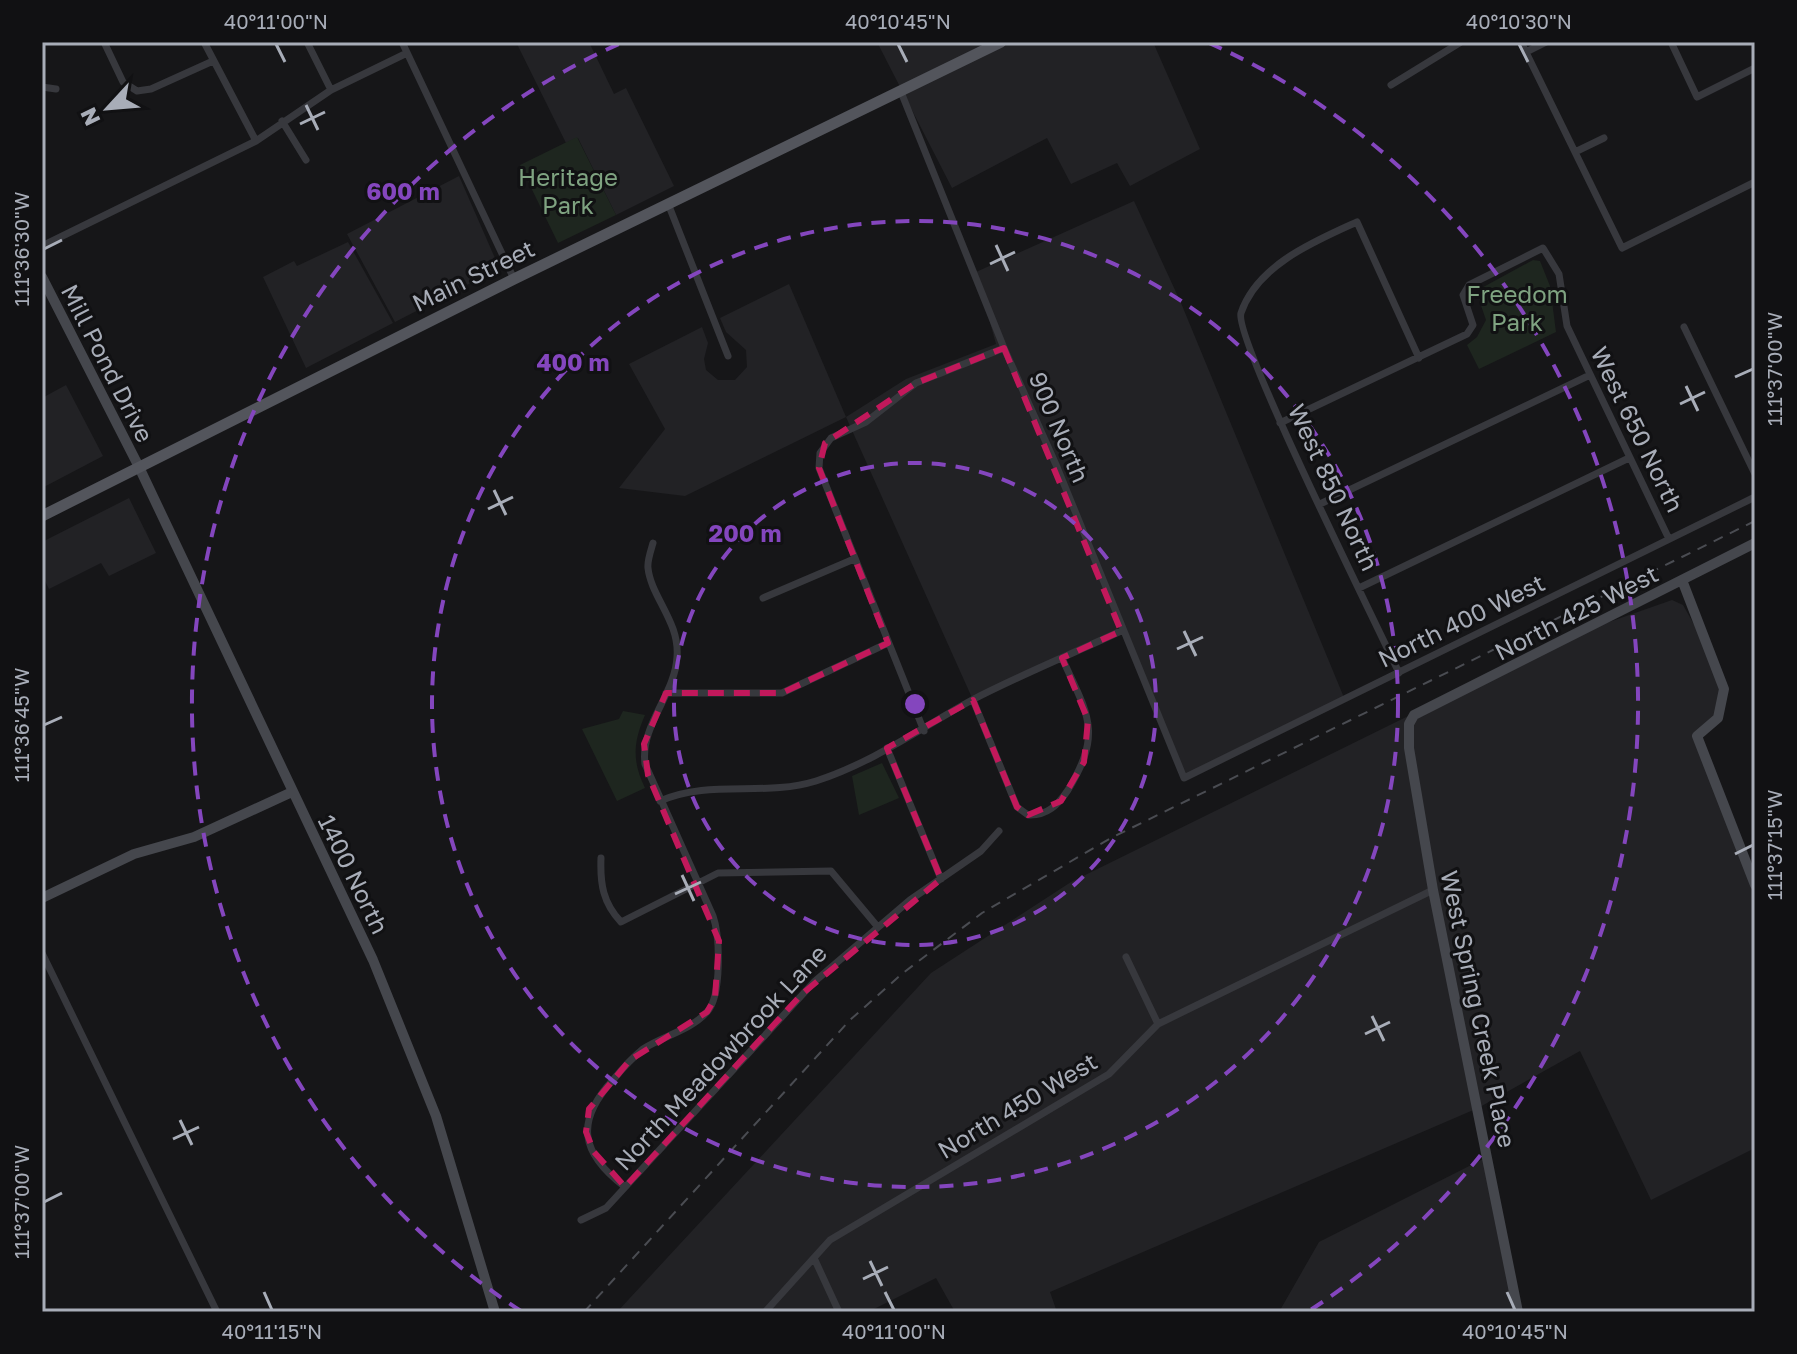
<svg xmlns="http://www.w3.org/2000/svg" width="1797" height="1354" viewBox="0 0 1797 1354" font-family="'Golos Text',sans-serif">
<rect width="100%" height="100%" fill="#161618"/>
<!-- built -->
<path fill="#222225" d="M 516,42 L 589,42 L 614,94 L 626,88 L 674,186 L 616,215 L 578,138 L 566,143 Z
M 877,42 L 1153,42 L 1200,149 L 1130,186 L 1117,163 L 1071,184 L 1047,138 L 952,188 Z
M 459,176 L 498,265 L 496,270 L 395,322 L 347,234 Z
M 1134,201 L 1181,303 L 1345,700 L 1184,778 L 1121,631 L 973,700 L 846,417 L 685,496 L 619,488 L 665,429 L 629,364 L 702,327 L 708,343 L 704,359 L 706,370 L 718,380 L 735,380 L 747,367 L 746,350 L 726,332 L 720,318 L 789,284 L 846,417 L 906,379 L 996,344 L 976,272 Z
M 348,242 L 393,323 L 306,368 L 263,277 L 294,261 L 297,266 Z
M 66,385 L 103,456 L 42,488 L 42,398 Z
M 129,498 L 156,553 L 109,576 L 101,563 L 49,589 L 42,575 L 42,542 Z
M 1672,600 L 1683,605 L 1709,651 L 1724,689 L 1718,718 L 1697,737 L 1755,872 L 1755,1148 L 1651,1200 L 1580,1051 L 1478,1108 L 1050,1292 L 1057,1312 L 955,1312 L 936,1278 L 868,1312 L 617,1312 L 931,973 L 1071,882 L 1575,634 Z
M 1489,1156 L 1519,1312 L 1279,1312 L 1319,1242 Z"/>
<!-- green -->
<path fill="#1e261f" d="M 577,137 L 616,215 L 558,243 L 520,165 Z
M 1533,260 L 1540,261 L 1550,286 L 1556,332 L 1479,369 L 1467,345 L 1477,337 L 1486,320 L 1476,291 Z
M 623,711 L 645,715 C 633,743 632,761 645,788 L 617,801 L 582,729 L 619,719 Z
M 882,763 L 899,798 L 859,815 L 852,776 Z"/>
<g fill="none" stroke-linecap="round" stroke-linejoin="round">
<!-- street -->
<path stroke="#37383d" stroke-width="7" d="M 104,42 L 123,82 L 137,91 L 151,89 L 213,61
M 204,42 L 256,141
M 307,42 L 331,90
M 402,42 L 514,279
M 1521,42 L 1622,248 L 1755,182
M 1671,42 L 1697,97 L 1755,68
M 1526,52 L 1546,42
M 1391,85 L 1461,42
M 42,87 L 56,89
M 901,92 L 1004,348 L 1057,467 L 1184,778 L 1755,497
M 282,121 L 306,160
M 1575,152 L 1604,138
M 669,206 L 728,356
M 42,246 L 256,141 L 331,90 L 407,53
M 1684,327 L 1755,474
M 1280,423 L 1467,334 L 1473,325 L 1463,295 L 1469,285 L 1543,248 L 1559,274 L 1567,326 L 1669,539
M 1320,504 L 1590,375
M 1359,588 L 1629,458
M 763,598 L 854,559
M 1399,673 C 1379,629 1233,337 1241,313 C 1257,265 1315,241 1357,222 L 1419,358
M 666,693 L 782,693 L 888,643
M 973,700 L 1017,807 L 1028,815 C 1047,816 1058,805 1068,790 C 1103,732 1088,715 1062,658
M 924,731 L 819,468 L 820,453 L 831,438 L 866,422 L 916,383 L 1004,348
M 887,748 L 941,879
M 660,801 C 710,779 764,797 816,781 C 872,763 921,728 972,700 C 1020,675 1072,654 1121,631
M 601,858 C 600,884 603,903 621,922 L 718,873 L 831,871 L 877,926
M 42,953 L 217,1312
M 1126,957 L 1158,1024
M 625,1187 C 580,1153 575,1121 613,1080 C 622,1069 632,1058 643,1049 C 663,1036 691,1030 707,1012 C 722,996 720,936 713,916 L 645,764 C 640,725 675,695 677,657 C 680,622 651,597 648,568 C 647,561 651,550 653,543
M 581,1220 L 606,1208 L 814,982 L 910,900 L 981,851 L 999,831
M 814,1258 L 839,1312
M 765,1312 L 830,1240 L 1109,1074 L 1158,1024 L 1433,890"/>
<!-- secondary -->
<path stroke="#45474d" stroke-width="10" d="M 42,277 L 139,467 L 373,960 L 436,1116 L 495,1312
M 1682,580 L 1724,689 L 1718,718 L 1697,736 L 1755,885
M 42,898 L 134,854 L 194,837 L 292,792
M 1518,1312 L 1433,890 L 1409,748 L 1409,724 L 1414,715 L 1755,543"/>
<!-- primary -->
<path stroke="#53555c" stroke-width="11" d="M 42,516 L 514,279 L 1001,42"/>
<!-- rail -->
<path stroke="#4a4c52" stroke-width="2" stroke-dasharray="10 8" stroke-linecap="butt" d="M 584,1312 L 850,1020 L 903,973 L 982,913 L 1111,838 L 1755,521"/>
</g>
<!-- marked area -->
<path fill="none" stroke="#c2185b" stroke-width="6" stroke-dasharray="16 10" stroke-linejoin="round" d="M 1004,348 L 1121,631 L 1062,658 L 1088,720 L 1084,762 L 1061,801 L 1028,815 L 1017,807 L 973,700 L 887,748 L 941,879 L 802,994 L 625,1187 L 594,1152 L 586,1132 L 589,1109 L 630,1060 L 707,1012 L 715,998 L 719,941 L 648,775 L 644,744 L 666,693 L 782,693 L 888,643 L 819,468 L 825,443 L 916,383 Z"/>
<!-- ticks -->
<path fill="none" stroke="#a8adb8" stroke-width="3" d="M 276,44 L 285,62M 898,44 L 907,62M 1519,44 L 1528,62M 306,105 L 318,130M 300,124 L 325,112M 996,245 L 1008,271M 44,249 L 62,240M 990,264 L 1015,252M 1735,377 L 1753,369M 1686,386 L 1698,411M 1680,404 L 1705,392M 494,490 L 506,515M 488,509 L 513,497M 1184,631 L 1196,656M 1177,649 L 1203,637M 44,725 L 62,717M 1735,854 L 1753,845M 682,875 L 694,901M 675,894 L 701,882M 1372,1016 L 1384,1041M 1365,1034 L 1390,1022M 180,1120 L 192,1145M 173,1139 L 199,1127M 44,1202 L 62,1193M 870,1261 L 882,1286M 863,1279 L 888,1267M 264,1292 L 272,1310M 885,1292 L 894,1310M 1507,1292 L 1515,1310"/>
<!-- distance rings -->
<g fill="none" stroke="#8446be" stroke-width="4" stroke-dasharray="14 10">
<circle cx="915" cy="704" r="241"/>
<circle cx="915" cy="704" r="483"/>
<path d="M521 1311A724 724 0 0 1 621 43M1209 43A724 724 0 0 1 1309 1311"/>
</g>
<g text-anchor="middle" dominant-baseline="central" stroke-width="6" stroke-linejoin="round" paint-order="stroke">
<!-- park labels -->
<g font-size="24" fill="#7fa381" stroke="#111113">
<text x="568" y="176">Heritage<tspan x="568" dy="28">Park</tspan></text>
<text x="1517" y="293">Freedom<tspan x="1517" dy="28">Park</tspan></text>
</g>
<!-- street labels -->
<g font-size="24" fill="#a8adb8" stroke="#111113">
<text transform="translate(473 275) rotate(-26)">Main Street</text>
<text transform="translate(108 363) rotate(63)">Mill Pond Drive</text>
<text transform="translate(1060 427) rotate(67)">900 North</text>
<text transform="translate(1638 429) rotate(64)">West 650 North</text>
<text transform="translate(1334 487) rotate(65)">West 850 North</text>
<text transform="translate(1576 612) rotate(-27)">North 425 West</text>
<text transform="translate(1461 620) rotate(-26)">North 400 West</text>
<text transform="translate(354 874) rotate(64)">1400 North</text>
<text transform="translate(1479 1009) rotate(78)">West Spring Creek Place</text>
<text transform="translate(720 1057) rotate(-47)">North Meadowbrook Lane</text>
<text transform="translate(1017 1105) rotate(-31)">North 450 West</text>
</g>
</g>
<circle cx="915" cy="704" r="12" fill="#8446be" stroke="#111113" stroke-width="4"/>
<g font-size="24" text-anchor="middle" font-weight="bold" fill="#8446be" stroke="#111113" stroke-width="6" stroke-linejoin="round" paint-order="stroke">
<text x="403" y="200">600 m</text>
<text x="573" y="371">400 m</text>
<text x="745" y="542">200 m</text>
</g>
<!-- border -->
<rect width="1797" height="1354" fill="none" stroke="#111113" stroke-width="88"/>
<!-- north arrow -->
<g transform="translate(108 108) rotate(244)" stroke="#111113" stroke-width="6" paint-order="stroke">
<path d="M0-6L14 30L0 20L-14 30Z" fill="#a8adb8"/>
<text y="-12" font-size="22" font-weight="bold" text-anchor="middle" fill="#a8adb8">N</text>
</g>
<rect x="44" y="44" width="1709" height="1266" fill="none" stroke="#a8adb8" stroke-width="3"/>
<g font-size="20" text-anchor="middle" fill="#a8adb8">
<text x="276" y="29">40°11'00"N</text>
<text x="898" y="29">40°10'45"N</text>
<text x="1519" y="29">40°10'30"N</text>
<text transform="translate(22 249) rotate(-90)" y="7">111°36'30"W</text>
<text transform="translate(1775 369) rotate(-90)" y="7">111°37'00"W</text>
<text transform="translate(22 725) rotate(-90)" y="7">111°36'45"W</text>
<text transform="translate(1775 845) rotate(-90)" y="7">111°37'15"W</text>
<text transform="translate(22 1202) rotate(-90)" y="7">111°37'00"W</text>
<text x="272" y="1339">40°11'15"N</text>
<text x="894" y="1339">40°11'00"N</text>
<text x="1515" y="1339">40°10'45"N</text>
</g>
</svg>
